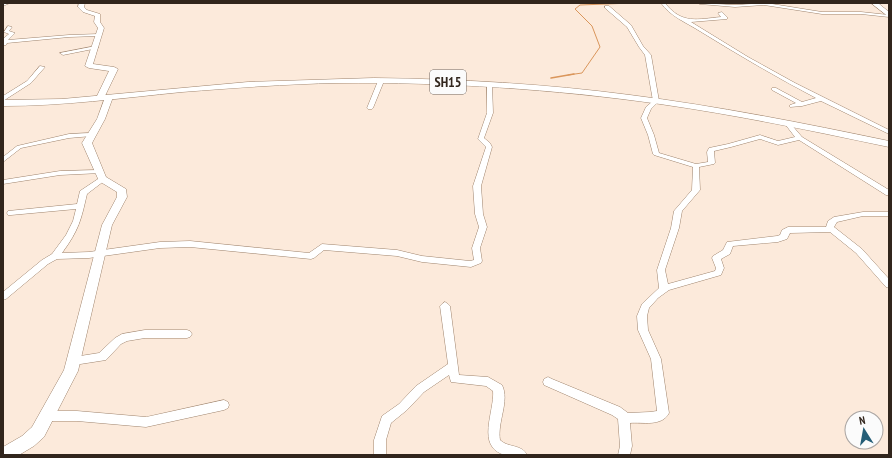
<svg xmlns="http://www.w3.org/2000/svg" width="892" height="458" viewBox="0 0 892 458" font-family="'PT Sans Narrow',sans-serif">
<rect width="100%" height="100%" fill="#fceadb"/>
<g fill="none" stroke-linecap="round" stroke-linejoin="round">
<!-- stream-far1 -->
<path stroke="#da965b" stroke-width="1" d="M 568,75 L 582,73 L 600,47 L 592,26 L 575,9 L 580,5 L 632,3"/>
<!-- stream -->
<path stroke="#da965b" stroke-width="1.5" d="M 551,78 L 574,74"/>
<defs>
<path id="street" d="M 3,3 L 10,3 L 3,6 Z
M 661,3 L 665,3 C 682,25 698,19 721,17 L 718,13 L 722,12 L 727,17 L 727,19 L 691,22 L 748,57 L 795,83 L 889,130 L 889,134 L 821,101 L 802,106 L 790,107 L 790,105 L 796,103 L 772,90 L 772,88 L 776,88 L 802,102 L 816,98 C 776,77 737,54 698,30 C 685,22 670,16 661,3 Z
M 698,3 L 735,5 L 766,3 L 822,12 L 861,12 L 889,15 L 889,17 L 861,14 L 822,14 L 764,5 L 735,7 L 700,4 Z
M 605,6 L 609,6 L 631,25 L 643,46 L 651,55 L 659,101 L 651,109 L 647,118 L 654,135 L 659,153 L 696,164 L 708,162 L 707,152 L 709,148 L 728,144 L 760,135 L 778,141 L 795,137 L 785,124 L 788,122 L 790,123 L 802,137 L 889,190 L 889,195 L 886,195 L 799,140 L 778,145 L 760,139 L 731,147 L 714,151 L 715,163 L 714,164 L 699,167 L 700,190 L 682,211 L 679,228 L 665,270 L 668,284 L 715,271 L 716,268 L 712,258 L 713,256 L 723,250 L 727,242 L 777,236 L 780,235 L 782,230 L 788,227 L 826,227 L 828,221 L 834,217 L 863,212 L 889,212 L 889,216 L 863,216 L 837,222 L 834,227 L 862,249 L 889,279 L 889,288 L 886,287 L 856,253 L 830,232 L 790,233 L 787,239 L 778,242 L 733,246 L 730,254 L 721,259 L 724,268 L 721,275 L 669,290 L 658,298 L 649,308 L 647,316 L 648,330 L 661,359 L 669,413 C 662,427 642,422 630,423 L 632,446 L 630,455 L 618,455 L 620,446 L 618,419 L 612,415 L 544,385 L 543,382 L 544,379 L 548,377 L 552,379 L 620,407 L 628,413 L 650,412 L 657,411 L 651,359 L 638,330 L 637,316 L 642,304 L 659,288 L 657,270 L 671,228 L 674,211 L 692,190 L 693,167 L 654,155 L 653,154 L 648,135 L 641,118 L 646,107 L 653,101 L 645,55 L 639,47 L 627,27 L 605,8 Z
M 8,26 L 12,27 L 9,31 L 15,33 L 8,40 L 69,35 L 99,34 L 101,35 L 99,36 L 69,37 L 7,43 L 6,45 L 3,45 L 4,38 L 9,34 L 4,32 Z
M 96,46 L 98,47 L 98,48 L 63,55 L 60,53 Z
M 40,66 L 45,67 L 31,83 L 3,101 L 3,96 L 27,81 Z
M 381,79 L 384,81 L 373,108 L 372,109 L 368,109 L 367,108 L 378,81 Z
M 487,83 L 492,84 L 493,113 L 484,138 L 490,143 L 492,147 L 481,186 L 483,214 L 487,227 L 480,248 L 482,261 L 481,263 L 471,267 L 422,262 L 397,256 L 324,250 L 314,258 L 311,259 L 190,247 L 160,248 L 89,258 L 57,259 L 48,264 L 6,299 L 3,300 L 3,292 L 42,260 L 52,254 L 66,235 L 73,221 L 76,209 L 11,215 L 8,215 L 7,213 L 8,211 L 77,204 L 80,191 L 101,177 L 104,177 L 105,179 L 104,181 L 87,194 C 81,220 79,230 62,253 L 89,252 L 160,242 L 190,241 L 309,253 L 322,244 L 397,250 L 422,256 L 470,261 L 474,260 L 472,248 L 479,227 L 475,214 L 473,186 L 486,147 L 478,139 L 487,113 Z
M 90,133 L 92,134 L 92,136 L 69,138 L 21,148 L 3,162 L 3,157 L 17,146 L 69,134 Z
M 99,170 L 103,172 L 101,173 L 60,175 L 3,184 L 3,180 L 60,171 Z
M 445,302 L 448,304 L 450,306 L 459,375 L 488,377 L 502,385 C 510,401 497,422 500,440 C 508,448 522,444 527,455 C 520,455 511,456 505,455 C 475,447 495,411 493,391 L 486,386 L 451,382 L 449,375 L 424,392 L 407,410 L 391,423 L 386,440 L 386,455 L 374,455 L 374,440 L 382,416 L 399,404 L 416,386 L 448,364 L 440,306 L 442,304 Z
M 145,330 L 187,330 L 190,331 L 192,334 L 190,337 L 187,338 L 145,338 L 127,341 L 121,344 L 106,360 L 74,365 L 70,364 L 69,361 L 70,358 L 74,357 L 99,353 L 115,338 L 122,334 Z
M 224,400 L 228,402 L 229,405 L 228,408 L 224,410 L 146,427 L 77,421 L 48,421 L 44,420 L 42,416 L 44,412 L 48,411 L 77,411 L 146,417 Z"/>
<path id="secondary" d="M 79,3 L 85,3 L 84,7 L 87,10 L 100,14 L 100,22 L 104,28 L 93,64 L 114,67 L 118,69 L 104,98 L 100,100 L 96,98 L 109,71 L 89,68 L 85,66 L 98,28 L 94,22 L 95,16 L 83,12 L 78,7 Z
M 871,3 L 878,3 L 889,12 L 889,17 Z
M 106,95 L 113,97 L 105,119 L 92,143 L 106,177 L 126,189 L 127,197 L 112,225 L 78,371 L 44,437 L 34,446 L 19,455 L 3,455 L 3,447 L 22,436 L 32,427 L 64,370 L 102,225 L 117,197 L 117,192 L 99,181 L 82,143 L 97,119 Z"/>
<path id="primary" d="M 374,78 C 460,79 546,84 630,95 C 717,106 803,123 889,141 L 889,147 C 813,131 737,115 660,104 C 553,89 446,82 338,83 C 286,84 234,88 182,92 C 122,98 63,106 3,106 L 3,100 L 62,99 L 248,82 Z"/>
</defs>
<!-- street casing -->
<use href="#street" stroke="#9f846d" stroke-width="1"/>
<!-- secondary casing -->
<use href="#secondary" stroke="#9f846d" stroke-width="1"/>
<!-- primary casing -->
<use href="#primary" stroke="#9f846d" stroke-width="1"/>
<!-- street -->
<use href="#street" fill="#fff" fill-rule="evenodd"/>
<!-- secondary -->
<use href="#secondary" fill="#fff" fill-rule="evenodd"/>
<!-- primary -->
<use href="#primary" fill="#fff" fill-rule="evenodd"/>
</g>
<g text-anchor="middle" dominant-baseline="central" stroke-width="3" stroke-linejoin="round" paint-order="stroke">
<!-- shield labels -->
<rect fill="#fbfbfb" stroke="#6e655f" stroke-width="1" x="430" y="70" width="36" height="24" rx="3"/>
<g font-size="14" font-weight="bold" fill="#31251c">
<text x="448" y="82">SH15</text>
</g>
</g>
<!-- border -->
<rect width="892" height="458" fill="none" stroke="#31251c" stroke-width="8"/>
<!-- north arrow -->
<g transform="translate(864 430) rotate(349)"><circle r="19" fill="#fbfbfb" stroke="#aaa5a2"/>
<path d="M0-3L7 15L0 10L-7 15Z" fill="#255e77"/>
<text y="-6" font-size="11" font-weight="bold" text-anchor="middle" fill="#31251c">N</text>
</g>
</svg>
